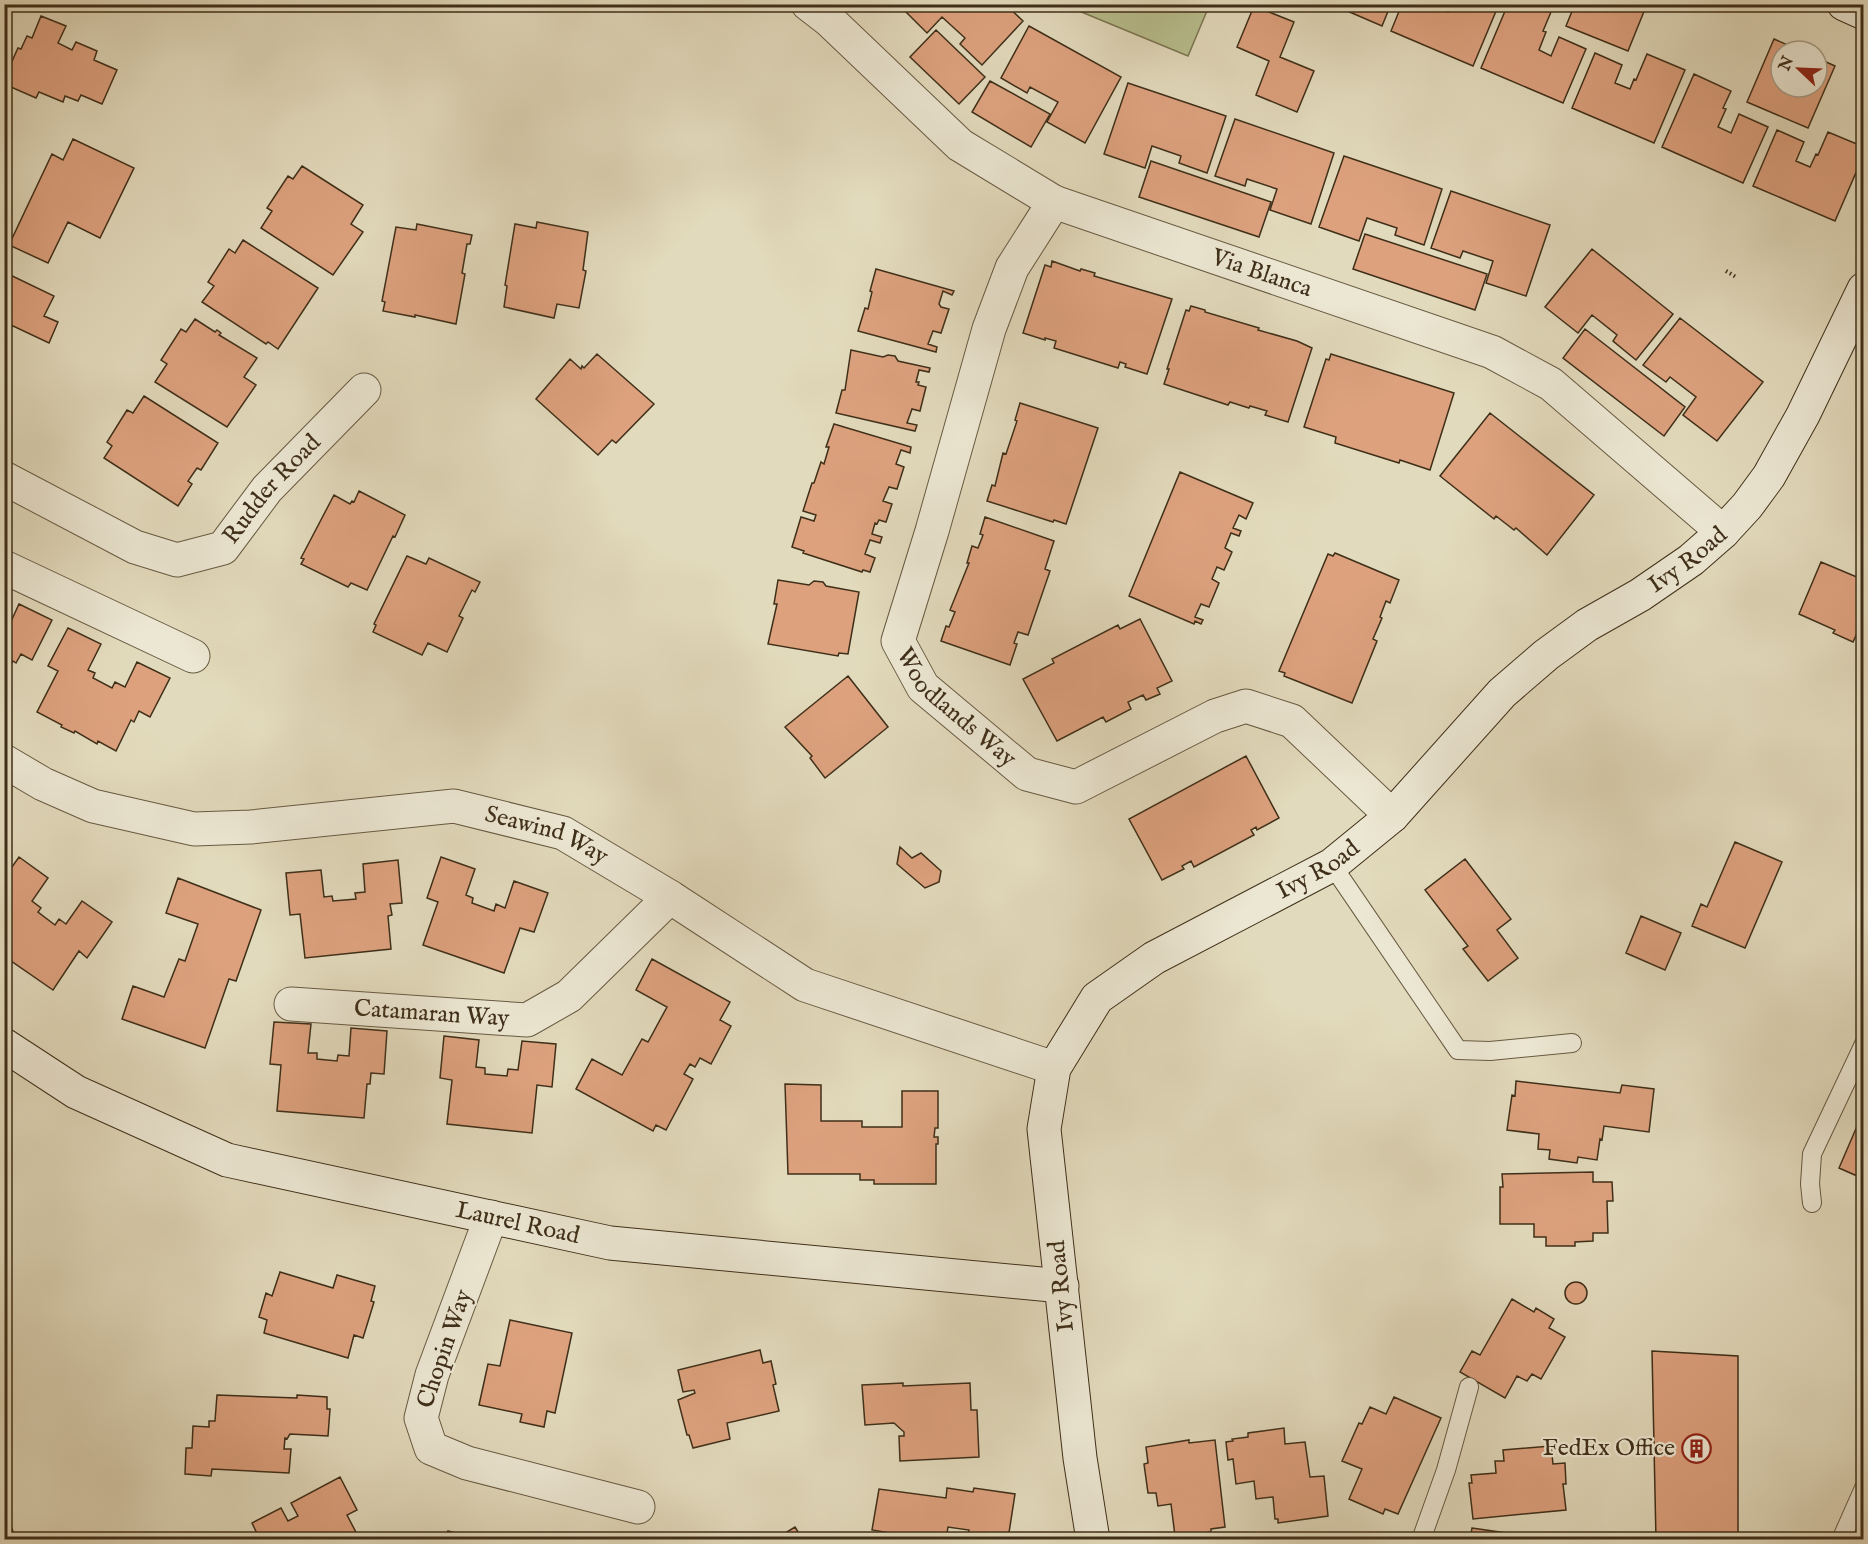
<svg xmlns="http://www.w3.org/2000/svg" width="1868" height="1544" viewBox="0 0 1868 1544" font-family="'IM FELL English',serif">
<rect width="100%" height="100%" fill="#e2dabc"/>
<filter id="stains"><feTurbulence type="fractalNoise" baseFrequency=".00333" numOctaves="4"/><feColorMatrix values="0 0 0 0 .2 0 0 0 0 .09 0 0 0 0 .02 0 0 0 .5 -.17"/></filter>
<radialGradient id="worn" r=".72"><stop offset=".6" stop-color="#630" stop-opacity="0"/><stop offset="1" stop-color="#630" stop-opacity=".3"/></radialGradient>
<!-- green -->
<path fill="#b8be8d" stroke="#7c7653" stroke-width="1.5" d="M 1081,5 L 1206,4 L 1209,6 L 1188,56 L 1079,11 Z"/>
<!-- building -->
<path fill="#dda17e" stroke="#3f2f19" stroke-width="1.5" d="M 898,4 L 1005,4 L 1023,21 L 982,65 L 960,44 L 965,38 L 942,17 L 927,33 Z
M 1331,4 L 1391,4 L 1382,26 Z
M 1402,4 L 1434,4 L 1448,12 L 1451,4 L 1499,4 L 1473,66 L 1391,31 Z
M 1508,4 L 1532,4 L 1551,12 L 1543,31 L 1546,32 L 1539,50 L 1551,56 L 1559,37 L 1586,49 L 1563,103 L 1481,68 Z
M 1575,4 L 1647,4 L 1628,51 L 1566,26 Z
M 1254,6 L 1294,22 L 1280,57 L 1314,71 L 1297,112 L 1256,95 L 1269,61 L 1237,47 Z
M 41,16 L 66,26 L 58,43 L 72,50 L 76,42 L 97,51 L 94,60 L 117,70 L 102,104 L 81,95 L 78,101 L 65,96 L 63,102 L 39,92 L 36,98 L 4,84 L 4,79 L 18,48 L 21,49 L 27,36 L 32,38 Z
M 1029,26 L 1121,77 L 1085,143 L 1047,122 L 1058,102 L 1030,87 L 1027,93 L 1001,78 Z
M 936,30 L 985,77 L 959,104 L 910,57 Z
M 1774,39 L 1801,51 L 1781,51 L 1781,87 L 1817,87 L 1817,58 L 1835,66 L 1808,128 L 1747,102 Z
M 1595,53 L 1622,65 L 1615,83 L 1630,89 L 1634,79 L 1636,80 L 1647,54 L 1685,70 L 1654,143 L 1572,108 Z
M 1694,74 L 1731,91 L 1723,108 L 1726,109 L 1718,127 L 1731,133 L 1739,114 L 1768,127 L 1743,183 L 1662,147 Z
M 990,81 L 1050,114 L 1031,147 L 972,112 Z
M 1128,83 L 1226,116 L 1207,173 L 1179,163 L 1181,156 L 1152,146 L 1145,168 L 1104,154 Z
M 1235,119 L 1334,153 L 1311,224 L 1270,210 L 1277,189 L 1247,179 L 1245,186 L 1215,176 Z
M 1777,130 L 1804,142 L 1796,161 L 1810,167 L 1816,154 L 1818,155 L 1828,132 L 1864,147 L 1864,154 L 1835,221 L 1753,186 Z
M 73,139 L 134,168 L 100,238 L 68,222 L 48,263 L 9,245 L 52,154 L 63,160 Z
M 1344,156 L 1442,189 L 1424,245 L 1395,235 L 1397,228 L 1367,218 L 1359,241 L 1319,227 Z
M 1151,161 L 1271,202 L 1259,237 L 1139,197 Z
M 302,166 L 363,205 L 351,224 L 363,232 L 333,275 L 261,228 L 272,211 L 267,208 L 288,176 L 293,179 Z
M 1451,191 L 1550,225 L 1526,296 L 1486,283 L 1493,261 L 1463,251 L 1460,258 L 1431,248 Z
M 537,222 L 588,232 L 583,270 L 586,271 L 579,308 L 557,304 L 554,318 L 504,307 L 507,286 L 505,285 L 515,224 L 536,228 Z
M 417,224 L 472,235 L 470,244 L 467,244 L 462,273 L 465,274 L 456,324 L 415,315 L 415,317 L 383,311 L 385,302 L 382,301 L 396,227 L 416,230 Z
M 1365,234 L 1487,274 L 1475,310 L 1353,269 Z
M 243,240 L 318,288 L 278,349 L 268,342 L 266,344 L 202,302 L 214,286 L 208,282 L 229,249 L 235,253 Z
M 1592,249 L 1673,314 L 1636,360 L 1613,341 L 1617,335 L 1592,315 L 1578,333 L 1545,307 Z
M 1052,261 L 1080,271 L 1081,269 L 1095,273 L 1094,276 L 1172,299 L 1147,374 L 1125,367 L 1126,364 L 1120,362 L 1118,368 L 1054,348 L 1056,341 L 1045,338 L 1045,340 L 1023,333 L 1045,265 L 1051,267 Z
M 876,269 L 954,291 L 952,295 L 943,291 L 939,304 L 941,307 L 949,309 L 941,333 L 933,331 L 928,344 L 937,347 L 936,352 L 858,331 L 865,308 L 868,309 L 872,292 L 870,291 Z
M 4,272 L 54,296 L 44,316 L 58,322 L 49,343 L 11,325 L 4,339 Z
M 1191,306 L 1205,310 L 1205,312 L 1259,328 L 1258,330 L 1297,341 L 1312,348 L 1288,422 L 1265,415 L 1267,411 L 1250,406 L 1249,408 L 1230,402 L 1228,405 L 1164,384 L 1169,369 L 1167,369 L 1186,310 L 1189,311 Z
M 1680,318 L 1763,382 L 1717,441 L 1683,415 L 1696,397 L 1670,377 L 1666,382 L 1643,365 Z
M 195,319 L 215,332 L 217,330 L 221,333 L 219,335 L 257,358 L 244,377 L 256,385 L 227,427 L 155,382 L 167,364 L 161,360 L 181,329 L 186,332 Z
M 1585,329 L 1685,407 L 1664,436 L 1563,358 Z
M 851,350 L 883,357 L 888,355 L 895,356 L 898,361 L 930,368 L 929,372 L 919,370 L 916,382 L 919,382 L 918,385 L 926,387 L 920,411 L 912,409 L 907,423 L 917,425 L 915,431 L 836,413 L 842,390 L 845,390 Z
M 597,354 L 654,404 L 616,443 L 612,440 L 598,455 L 536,399 L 570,359 L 581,369 L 582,366 L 584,368 Z
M 1331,354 L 1454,393 L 1430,470 L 1400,460 L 1399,463 L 1335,443 L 1336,437 L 1304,427 L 1326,359 L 1329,360 Z
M 144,396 L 218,443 L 201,470 L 197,468 L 188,481 L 192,484 L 178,506 L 104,458 L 112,446 L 107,442 L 127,410 L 133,413 Z
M 1020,403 L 1098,428 L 1066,524 L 1054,520 L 1053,522 L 987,501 L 992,485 L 995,486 L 1003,453 L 1006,454 L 1017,421 L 1015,420 Z
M 1490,413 L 1594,495 L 1547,555 L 1516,528 L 1514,530 L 1496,516 L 1494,519 L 1440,476 Z
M 834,424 L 911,447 L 910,453 L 901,450 L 896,464 L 904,467 L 897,489 L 889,487 L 883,501 L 892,504 L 886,522 L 879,520 L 877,524 L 875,523 L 872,534 L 882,537 L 880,543 L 870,540 L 865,554 L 875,558 L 870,572 L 863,570 L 862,572 L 803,553 L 804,551 L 792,547 L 801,517 L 814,521 L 816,515 L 803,511 L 812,483 L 814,483 L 821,462 L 824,464 L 829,447 L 826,447 Z
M 1180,472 L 1253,503 L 1246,519 L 1239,515 L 1233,528 L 1241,531 L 1239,536 L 1231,533 L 1225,548 L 1232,552 L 1224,570 L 1217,567 L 1212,579 L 1219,583 L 1209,607 L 1201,604 L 1195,617 L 1203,620 L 1201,624 L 1195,621 L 1194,624 L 1129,596 Z
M 359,491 L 405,515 L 395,537 L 393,536 L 367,590 L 351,583 L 348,587 L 301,564 L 304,559 L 301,558 L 334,495 L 350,504 L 352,501 L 354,502 Z
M 985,517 L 1054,541 L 1045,569 L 1050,571 L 1028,635 L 1018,632 L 1014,643 L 1017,644 L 1010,665 L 941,641 L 946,626 L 949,627 L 955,612 L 950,610 L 969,563 L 967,563 L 972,546 L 978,548 L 983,535 L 980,534 Z
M 1335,553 L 1399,580 L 1390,603 L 1386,601 L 1380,617 L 1382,618 L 1373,639 L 1377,641 L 1352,703 L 1284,676 L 1285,673 L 1279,671 L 1328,554 L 1333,556 Z
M 407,556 L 426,564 L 429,558 L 480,582 L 475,592 L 472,590 L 459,616 L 463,618 L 447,652 L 428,643 L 422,655 L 373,632 L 376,625 L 374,624 Z
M 1821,562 L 1864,580 L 1864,618 L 1853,642 L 1833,633 L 1835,630 L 1799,614 Z
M 778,580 L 809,585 L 814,581 L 823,582 L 826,586 L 859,592 L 848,654 L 839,653 L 838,656 L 768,644 L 777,604 L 774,604 Z
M 19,604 L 52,620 L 32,660 L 21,654 L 16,663 L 13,661 L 4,678 L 4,629 L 7,630 Z
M 1140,619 L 1172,681 L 1157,688 L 1160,694 L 1146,700 L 1143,695 L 1128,702 L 1131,709 L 1106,722 L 1103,717 L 1057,741 L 1023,679 L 1054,663 L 1052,659 L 1118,625 L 1120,629 Z
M 68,628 L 101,644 L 88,670 L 95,673 L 93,678 L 112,688 L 115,682 L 125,687 L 137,662 L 170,678 L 150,717 L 139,711 L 134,722 L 131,720 L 116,751 L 98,741 L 97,744 L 75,731 L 74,733 L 61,727 L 62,725 L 37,712 L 58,671 L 48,666 Z
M 848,676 L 888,727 L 825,778 L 810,758 L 812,756 L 785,727 Z
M 1246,756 L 1279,818 L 1257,830 L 1256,827 L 1251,830 L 1254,835 L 1194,867 L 1191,861 L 1182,866 L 1184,869 L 1162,880 L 1129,819 Z
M 1735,842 L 1782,862 L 1745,948 L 1692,926 L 1701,904 L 1707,907 Z
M 900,847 L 912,858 L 921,853 L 941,871 L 939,882 L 925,888 L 897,864 Z
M 19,857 L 48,878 L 32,901 L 41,908 L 38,912 L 55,925 L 59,919 L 66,924 L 82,901 L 112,922 L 87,958 L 79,951 L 53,990 L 4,956 L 4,878 Z
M 441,857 L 475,869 L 466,895 L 473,898 L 472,903 L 494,911 L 496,904 L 505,908 L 514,881 L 548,893 L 534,932 L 520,928 L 504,973 L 423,945 L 438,902 L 427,898 Z
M 1465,859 L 1511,919 L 1497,930 L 1518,958 L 1488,981 L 1463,949 L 1468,946 L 1425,890 Z
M 398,860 L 402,903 L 390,904 L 392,915 L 388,916 L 391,949 L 305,958 L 300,914 L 290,915 L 286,873 L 321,870 L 324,897 L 332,896 L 333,901 L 356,899 L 355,893 L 365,892 L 363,864 Z
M 178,878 L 261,910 L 236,981 L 229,979 L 205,1048 L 122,1019 L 133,986 L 164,997 L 179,959 L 185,961 L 198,924 L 166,913 Z
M 1641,916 L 1681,933 L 1665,970 L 1626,953 Z
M 652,959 L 730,1002 L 720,1020 L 731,1026 L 711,1064 L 700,1058 L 695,1067 L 690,1064 L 684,1074 L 693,1079 L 666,1130 L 656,1125 L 653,1131 L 576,1089 L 592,1059 L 622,1075 L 642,1039 L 648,1042 L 667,1007 L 636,990 Z
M 274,1022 L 311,1024 L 308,1053 L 317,1053 L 317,1059 L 337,1061 L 338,1055 L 349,1056 L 351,1028 L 387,1031 L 384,1074 L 371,1073 L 370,1084 L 367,1084 L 364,1118 L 277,1111 L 281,1065 L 270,1064 Z
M 444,1036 L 479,1040 L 476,1067 L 485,1068 L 485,1074 L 507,1076 L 508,1069 L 518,1070 L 522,1041 L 556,1044 L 552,1087 L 537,1085 L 532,1133 L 447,1124 L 452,1080 L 440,1078 Z
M 1516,1081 L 1620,1093 L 1622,1085 L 1654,1089 L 1649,1132 L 1604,1126 L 1602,1140 L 1600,1139 L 1597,1160 L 1578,1157 L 1577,1163 L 1549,1159 L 1550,1150 L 1538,1149 L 1539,1134 L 1507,1130 L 1512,1095 L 1515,1096 Z
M 785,1084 L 821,1085 L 821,1121 L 862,1121 L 862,1127 L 902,1127 L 902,1091 L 938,1091 L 938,1128 L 935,1128 L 934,1137 L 938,1137 L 938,1144 L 936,1144 L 936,1184 L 874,1184 L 874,1180 L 860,1180 L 860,1174 L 788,1174 Z
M 1864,1110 L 1864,1179 L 1839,1168 Z
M 1593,1172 L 1593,1182 L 1612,1182 L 1613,1201 L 1607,1201 L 1608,1233 L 1593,1233 L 1593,1241 L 1575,1242 L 1575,1246 L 1546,1246 L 1546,1237 L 1534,1237 L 1534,1224 L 1500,1224 L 1500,1187 L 1503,1187 L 1502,1174 Z
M 280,1272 L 333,1288 L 337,1275 L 375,1286 L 371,1301 L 374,1302 L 363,1338 L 354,1335 L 348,1358 L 264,1333 L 267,1320 L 259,1317 L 266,1293 L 272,1296 Z
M1565 1293a11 11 0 1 1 22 0a11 11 0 1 1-22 0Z
M 1512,1299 L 1534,1312 L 1536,1308 L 1554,1319 L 1549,1328 L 1565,1337 L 1541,1379 L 1532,1374 L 1527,1381 L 1517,1376 L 1505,1398 L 1460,1372 L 1472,1351 L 1480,1355 Z
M 510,1320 L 572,1333 L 555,1413 L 547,1411 L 544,1427 L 520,1422 L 522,1414 L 479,1405 L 488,1364 L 500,1366 Z
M 760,1350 L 763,1363 L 771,1361 L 776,1384 L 773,1385 L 779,1411 L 727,1423 L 730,1439 L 693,1448 L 689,1435 L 687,1435 L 678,1400 L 695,1393 L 694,1390 L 683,1392 L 678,1370 Z
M 1652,1351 L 1738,1356 L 1738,1540 L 1656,1540 Z
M 903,1383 L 903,1386 L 970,1383 L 971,1410 L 977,1410 L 979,1457 L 900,1461 L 899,1436 L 904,1436 L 904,1432 L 894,1423 L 865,1425 L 862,1385 Z
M 217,1395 L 297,1398 L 297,1395 L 327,1397 L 327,1409 L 330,1409 L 328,1436 L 290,1434 L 287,1439 L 285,1438 L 284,1449 L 291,1449 L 289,1473 L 212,1469 L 211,1476 L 185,1474 L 186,1448 L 192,1448 L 193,1426 L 209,1427 L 209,1421 L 215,1421 Z
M 1394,1397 L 1441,1418 L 1398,1514 L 1385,1509 L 1383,1514 L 1349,1499 L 1362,1469 L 1342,1461 L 1359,1423 L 1362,1424 L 1370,1407 L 1386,1414 Z
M 1284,1428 L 1285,1444 L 1305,1442 L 1310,1477 L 1324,1476 L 1328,1516 L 1278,1523 L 1278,1519 L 1275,1519 L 1273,1497 L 1256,1499 L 1254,1481 L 1236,1484 L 1233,1459 L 1228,1460 L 1226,1442 L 1233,1441 L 1232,1439 L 1248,1437 L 1248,1433 Z
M 1189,1440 L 1189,1443 L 1215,1440 L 1225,1527 L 1211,1529 L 1211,1532 L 1175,1536 L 1171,1504 L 1158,1506 L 1156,1493 L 1148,1493 L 1144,1464 L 1148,1463 L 1146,1447 Z
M 1551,1446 L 1553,1464 L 1565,1463 L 1566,1484 L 1563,1484 L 1566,1510 L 1473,1519 L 1469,1483 L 1472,1483 L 1471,1475 L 1496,1473 L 1495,1461 L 1504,1461 L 1503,1450 Z
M 340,1477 L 357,1510 L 347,1515 L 360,1540 L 260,1540 L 252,1523 L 281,1508 L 288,1521 L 298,1516 L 291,1503 Z
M 947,1488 L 973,1492 L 974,1488 L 1015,1494 L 1008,1539 L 968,1534 L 969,1530 L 948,1527 L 946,1540 L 896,1540 L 897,1534 L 872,1530 L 879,1489 L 946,1498 Z
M 4,1518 L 7,1524 L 10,1523 L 16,1540 L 4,1540 Z
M 795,1527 L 803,1540 L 770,1540 L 780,1533 L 782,1535 Z
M 1472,1528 L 1513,1534 L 1512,1540 L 1470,1540 Z
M 448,1531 L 485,1540 L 446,1540 Z"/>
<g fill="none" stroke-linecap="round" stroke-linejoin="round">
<defs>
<path id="lane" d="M 1332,865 L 1458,1050 L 1490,1051 L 1572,1043
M 1812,1203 L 1810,1184 L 1812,1154 L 1864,1044
M 1421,1540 L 1446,1470 L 1469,1387
M 1841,1540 L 1864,1488"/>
<g id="street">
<path id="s1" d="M 808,4 L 830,21 L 960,145 L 1054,202 L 1492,352 L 1551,384 L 1723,532"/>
<path id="s2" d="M 1054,202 L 1012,268 L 989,329 L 932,531 L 898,641 L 923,687 L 1027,774 L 1076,787 L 1215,716 L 1246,706 L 1292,721 L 1392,816"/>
<path id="s3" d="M 4,478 L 135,547 L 177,560 L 223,548 L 267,489 L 364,390"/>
<path d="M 4,567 L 193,656"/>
<path id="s4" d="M 4,761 L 43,784 L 93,806 L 194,829 L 251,827 L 454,806 L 563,833 L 670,897 L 805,985 L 1054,1068"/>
<path id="s5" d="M 291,1004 L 527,1020 L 569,996 L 670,897"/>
<path d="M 491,1217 L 432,1375 L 421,1418 L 431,1448 L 467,1463 L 638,1507"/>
</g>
<g id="secondary">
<path d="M 1844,4 L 1864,13"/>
<path id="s6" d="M 4,1045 L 76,1092 L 227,1160 L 610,1243 L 1062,1286"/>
<path id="s7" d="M 1093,1540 L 1080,1458 L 1044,1129 L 1054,1068 L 1097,998 L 1154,958 L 1332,865 L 1392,816 L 1502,693 L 1546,655 L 1587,625 L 1640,595 L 1691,560 L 1723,532 L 1747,506 L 1769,476 L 1803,415 L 1864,289"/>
</g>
</defs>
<!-- lane casing -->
<use href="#lane" stroke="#685a42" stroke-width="20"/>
<!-- street casing -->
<use href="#street" stroke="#685a42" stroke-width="35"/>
<!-- secondary casing -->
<use href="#secondary" stroke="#3f2f19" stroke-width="35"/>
<!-- path -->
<path stroke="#3f2f19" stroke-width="4" stroke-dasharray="1.5 3" stroke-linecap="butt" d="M 1726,271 L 1736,277"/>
<!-- lane -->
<use href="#lane" stroke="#ece7d3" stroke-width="18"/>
<!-- street -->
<use href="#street" stroke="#ece7d3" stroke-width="33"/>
<!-- secondary -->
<use href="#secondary" stroke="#ece7d3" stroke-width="33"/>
</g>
<!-- icons -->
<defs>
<symbol id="building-ring" viewBox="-11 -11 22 22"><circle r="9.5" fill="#ece7d3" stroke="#8f2418" stroke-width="1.5"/><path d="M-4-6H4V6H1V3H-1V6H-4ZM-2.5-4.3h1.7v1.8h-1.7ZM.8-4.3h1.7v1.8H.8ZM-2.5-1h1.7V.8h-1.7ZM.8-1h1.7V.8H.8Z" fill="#8f2418"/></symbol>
</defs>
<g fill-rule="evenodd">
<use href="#building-ring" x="1680" y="1432" width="33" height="33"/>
</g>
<g text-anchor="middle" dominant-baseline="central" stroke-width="4.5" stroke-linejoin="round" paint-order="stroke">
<!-- street labels -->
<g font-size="24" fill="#3f2f19" stroke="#ece7d3">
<text stroke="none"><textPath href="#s1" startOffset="537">Via Blanca</textPath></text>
<text stroke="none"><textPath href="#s3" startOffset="316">Rudder Road</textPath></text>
<text stroke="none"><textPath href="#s7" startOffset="1300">Ivy Road</textPath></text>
<text stroke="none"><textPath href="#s2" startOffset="558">Woodlands Way</textPath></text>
<text stroke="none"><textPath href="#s4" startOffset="562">Seawind Way</textPath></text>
<text stroke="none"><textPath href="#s7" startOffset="814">Ivy Road</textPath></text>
<text stroke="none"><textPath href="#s5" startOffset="141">Catamaran Way</textPath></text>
<text stroke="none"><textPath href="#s6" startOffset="549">Laurel Road</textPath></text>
<text transform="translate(1062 1286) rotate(-96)">Ivy Road</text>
<text transform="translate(445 1349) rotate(-71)">Chopin Way</text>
</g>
<!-- poi labels -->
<g font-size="24" fill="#3f2f19" stroke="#ece7d3" text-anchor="end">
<text x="1675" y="1448">FedEx Office</text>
</g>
</g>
<!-- margin -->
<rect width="1868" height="1544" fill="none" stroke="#e2dabc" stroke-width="24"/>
<rect x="6" y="6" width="1856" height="1532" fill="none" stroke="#3f2f19" stroke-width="3"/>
<rect x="12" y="12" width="1844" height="1520" fill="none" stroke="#3f2f19" stroke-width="1.5"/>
<!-- north arrow -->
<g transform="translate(1799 69) rotate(293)"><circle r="28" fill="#ece7d3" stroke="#a79d89" stroke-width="1.5"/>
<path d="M0-4.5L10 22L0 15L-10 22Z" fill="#8f2418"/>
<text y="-9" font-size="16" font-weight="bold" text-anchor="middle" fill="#3f2f19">N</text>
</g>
<rect width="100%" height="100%" filter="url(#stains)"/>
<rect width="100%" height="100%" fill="url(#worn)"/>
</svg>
